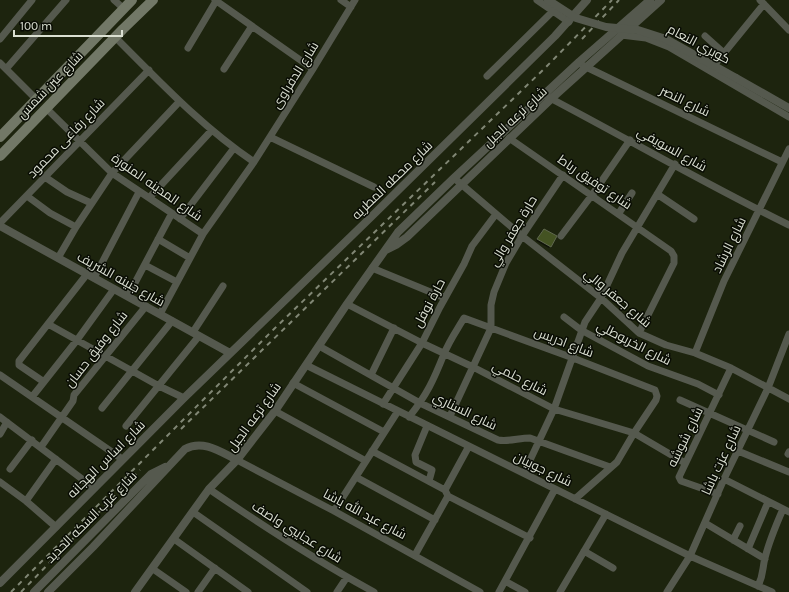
<svg xmlns="http://www.w3.org/2000/svg" width="789" height="592" viewBox="0 0 789 592" font-family="Karla,Cairo,sans-serif">
<rect width="100%" height="100%" fill="#1d240e"/>
<!-- shadow -->
<path fill="#0007" d="M 542,231 L 550,247 L 549,248 L 536,241 Z"/>
<!-- building -->
<path fill="#445322" stroke="#60684f" d="M 544,229 L 557,236 L 551,247 L 537,239 Z"/>
<g fill="none" stroke-linecap="round" stroke-linejoin="round">
<!-- minor -->
<path stroke="#55594e" stroke-width="7" d="M 114,0 L 123,8
M 215,0 L 313,69
M 341,0 L 351,7
M 537,0 L 569,22
M 760,0 L 789,30
M 621,35 L 646,38 L 669,47 L 789,117
M 705,36 L 724,53
M 115,37 C 159,81 202,127 254,162
M 0,39 L 32,0
M 188,48 L 216,1
M 0,63 L 36,99
M 582,65 L 782,162
M 6,69 L 66,0
M 224,69 L 252,26
M 711,69 L 764,4
M 487,76 L 553,11
M 548,97 C 628,139 707,185 789,225
M 46,108 L 112,173 L 203,234
M 270,137 L 374,187
M 509,138 L 671,251 L 674,256 L 674,263 L 639,333
M 45,177 L 67,192 L 91,203
M 454,178 L 522,236 L 601,298 L 639,333 L 666,345 L 695,353 L 731,368 L 789,399
M 657,194 L 694,219
M 27,196 L 50,213 L 76,227
M 149,198 L 212,130
M 619,213 L 632,193
M 180,219 L 234,148
M 0,223 L 149,70
M 561,236 L 592,195 L 630,140
M 158,239 L 190,258
M 58,258 L 76,227 L 112,173 L 179,102
M 145,265 L 177,282
M 372,268 L 445,298
M 94,278 L 139,192
M 128,296 L 172,213
M 347,304 L 422,343 L 473,367 L 554,409 L 634,433 L 685,463
M 160,314 L 203,234 L 254,162 L 313,69 L 355,0
M 564,317 L 581,330 L 648,366 L 698,384 L 719,395
M 48,324 L 159,386 L 184,398
M 193,332 L 223,286
M 319,346 L 420,403 L 498,440 C 508,442 519,438 530,438 L 610,467
M 695,353 L 724,281 L 789,149
M 306,365 L 690,556 L 772,592
M 0,375 L 122,459
M 371,375 L 394,328
M 44,382 L 19,365 L 19,361 L 87,274
M 293,383 L 384,432
M 32,397 L 77,340 L 114,289
M 680,400 L 774,442
M 383,404 L 422,343 L 440,307 L 464,264 L 472,246 L 496,214
M 102,408 L 172,321
M 275,411 L 366,461
M 450,416 L 491,328 L 491,305 L 494,292 L 506,263 L 522,236 L 563,175
M 0,417 L 94,488
M 409,417 C 427,395 434,379 444,354 C 449,341 457,330 464,318 L 573,358 L 655,390 L 657,396 L 656,400 L 634,433 L 617,462 L 575,499
M 126,426 L 199,336
M 427,426 L 415,455 L 416,462 L 432,470 L 429,481
M 0,434 L 7,422
M 41,447 L 73,401 L 74,395 L 146,306
M 372,451 L 445,490 L 448,496 L 415,555
M 738,451 L 789,472
M 788,454 L 789,452
M 237,460 L 334,511 L 480,592
M 10,469 L 32,440
M 524,473 L 554,409 L 585,322 L 601,298 L 622,253 L 675,164
M 356,477 L 435,520
M 724,479 L 789,512
M 0,482 L 26,501 L 56,527
M 209,489 C 263,526 317,561 374,592
M 445,490 L 469,446
M 718,494 L 681,481 L 679,477 L 731,368
M 448,496 L 530,538
M 26,501 L 56,459
M 334,511 L 398,411
M 193,512 L 307,592
M 705,523 L 765,559
M 174,539 L 248,592
M 733,540 L 740,526
M 748,549 L 768,502
M 584,551 L 613,568
M 153,569 L 186,592
M 505,581 L 525,592
M 758,586 C 764,574 762,569 765,558 C 769,541 776,525 783,509
M 198,592 L 215,568
M 337,592 L 347,577
M 499,592 L 555,489
M 560,592 L 606,514
M 667,592 L 690,556 L 724,479 L 768,388 L 789,334"/>
<!-- tertiary -->
<path stroke="#55594e" stroke-width="8" d="M 736,78 L 789,108
M 0,226 L 230,353
M 386,250 L 396,245 L 407,237 L 551,99 L 661,0
M 0,583 L 184,398 L 370,218 L 555,36 L 587,0
M 34,592 L 144,481 L 151,474 L 165,467
M 48,592 L 93,547 L 185,449 C 203,439 221,452 237,460
M 135,592 L 209,489 L 237,460 L 275,411 L 347,304 L 398,232 L 454,178 L 579,62 L 650,0"/>
<!-- secondary -->
<path stroke="#727867" stroke-width="10" d="M 0,137 L 132,0
M 0,156 L 123,29 L 153,0"/>
<!-- rail -->
<path stroke="#818775" stroke-width="2" stroke-dasharray="5 5" stroke-linecap="butt" d="M 582,39 L 619,0
M 181,429 L 435,182
M 11,592 L 274,329 L 545,68 L 612,0
M 21,592 L 140,470"/>
<!-- tertiary-bridge -->
<path stroke="#55594e" stroke-width="8" d="M 548,0 L 576,18 L 606,27 L 638,30 L 666,39 L 736,78"/>
</g>
<g text-anchor="middle" dominant-baseline="central" stroke-width="3" stroke-linejoin="round" paint-order="stroke">
<!-- street labels -->
<g font-size="13" fill="#dbe0d2" stroke="#090c04">
<text transform="translate(699 44) rotate(28)">كوبري النعام</text>
<text transform="translate(295 75) rotate(-58)">شارع الدفراوى</text>
<text transform="translate(50 85) rotate(-46)">شارع عين شمس</text>
<text transform="translate(685 101) rotate(26)">شارع النصر</text>
<text transform="translate(515 117) rotate(-43)">شارع ترعه الجبل</text>
<text transform="translate(66 138) rotate(-46)">شارع رفاعى محمود</text>
<text transform="translate(672 149) rotate(29)">شارع السويفي</text>
<text transform="translate(392 180) rotate(-44)">شارع محطه المطريه</text>
<text transform="translate(595 182) rotate(34)">شارع توفيق رباط</text>
<text transform="translate(157 187) rotate(35)">شارع المدينه المنورة</text>
<text transform="translate(513 231) rotate(-59)">حارة جعفر والي</text>
<text transform="translate(729 245) rotate(-64)">شارع الرشاد</text>
<text transform="translate(121 279) rotate(29)">شارع جنينه الشريف</text>
<text transform="translate(618 298) rotate(40)">شارع جعفر والي</text>
<text transform="translate(429 303) rotate(-62)">حارة نوفل</text>
<text transform="translate(564 342) rotate(21)">شارع ادريس</text>
<text transform="translate(634 343) rotate(27)">شارع الخربوطلي</text>
<text transform="translate(96 349) rotate(-52)">شارع وفيق حسان</text>
<text transform="translate(520 378) rotate(27)">شارع حلمي</text>
<text transform="translate(465 411) rotate(26)">شارع السناري</text>
<text transform="translate(254 417) rotate(-54)">شارع ترعه الجبل</text>
<text transform="translate(685 437) rotate(-64)">شارع شوشه</text>
<text transform="translate(106 459) rotate(-45)">شارع اساس الهجانه</text>
<text transform="translate(721 460) rotate(-65)">شارع عزت باشا</text>
<text transform="translate(543 469) rotate(26)">شارع جوبيان</text>
<text transform="translate(365 514) rotate(28)">شارع عبد الله باشا</text>
<text transform="translate(91 517) rotate(-45)">شارع غرب السكه الحديد</text>
<text transform="translate(297 532) rotate(32)">شارع عجايبي واصف</text>
</g>
</g>
<!-- scale -->
<path d="M14 30v6h108v-6" fill="none" stroke="#dbe0d2" stroke-width="2"/>
<text x="20" y="30" font-size="12" fill="#dbe0d2" stroke="#090c04" stroke-width="3" paint-order="stroke">100 m</text>
</svg>
